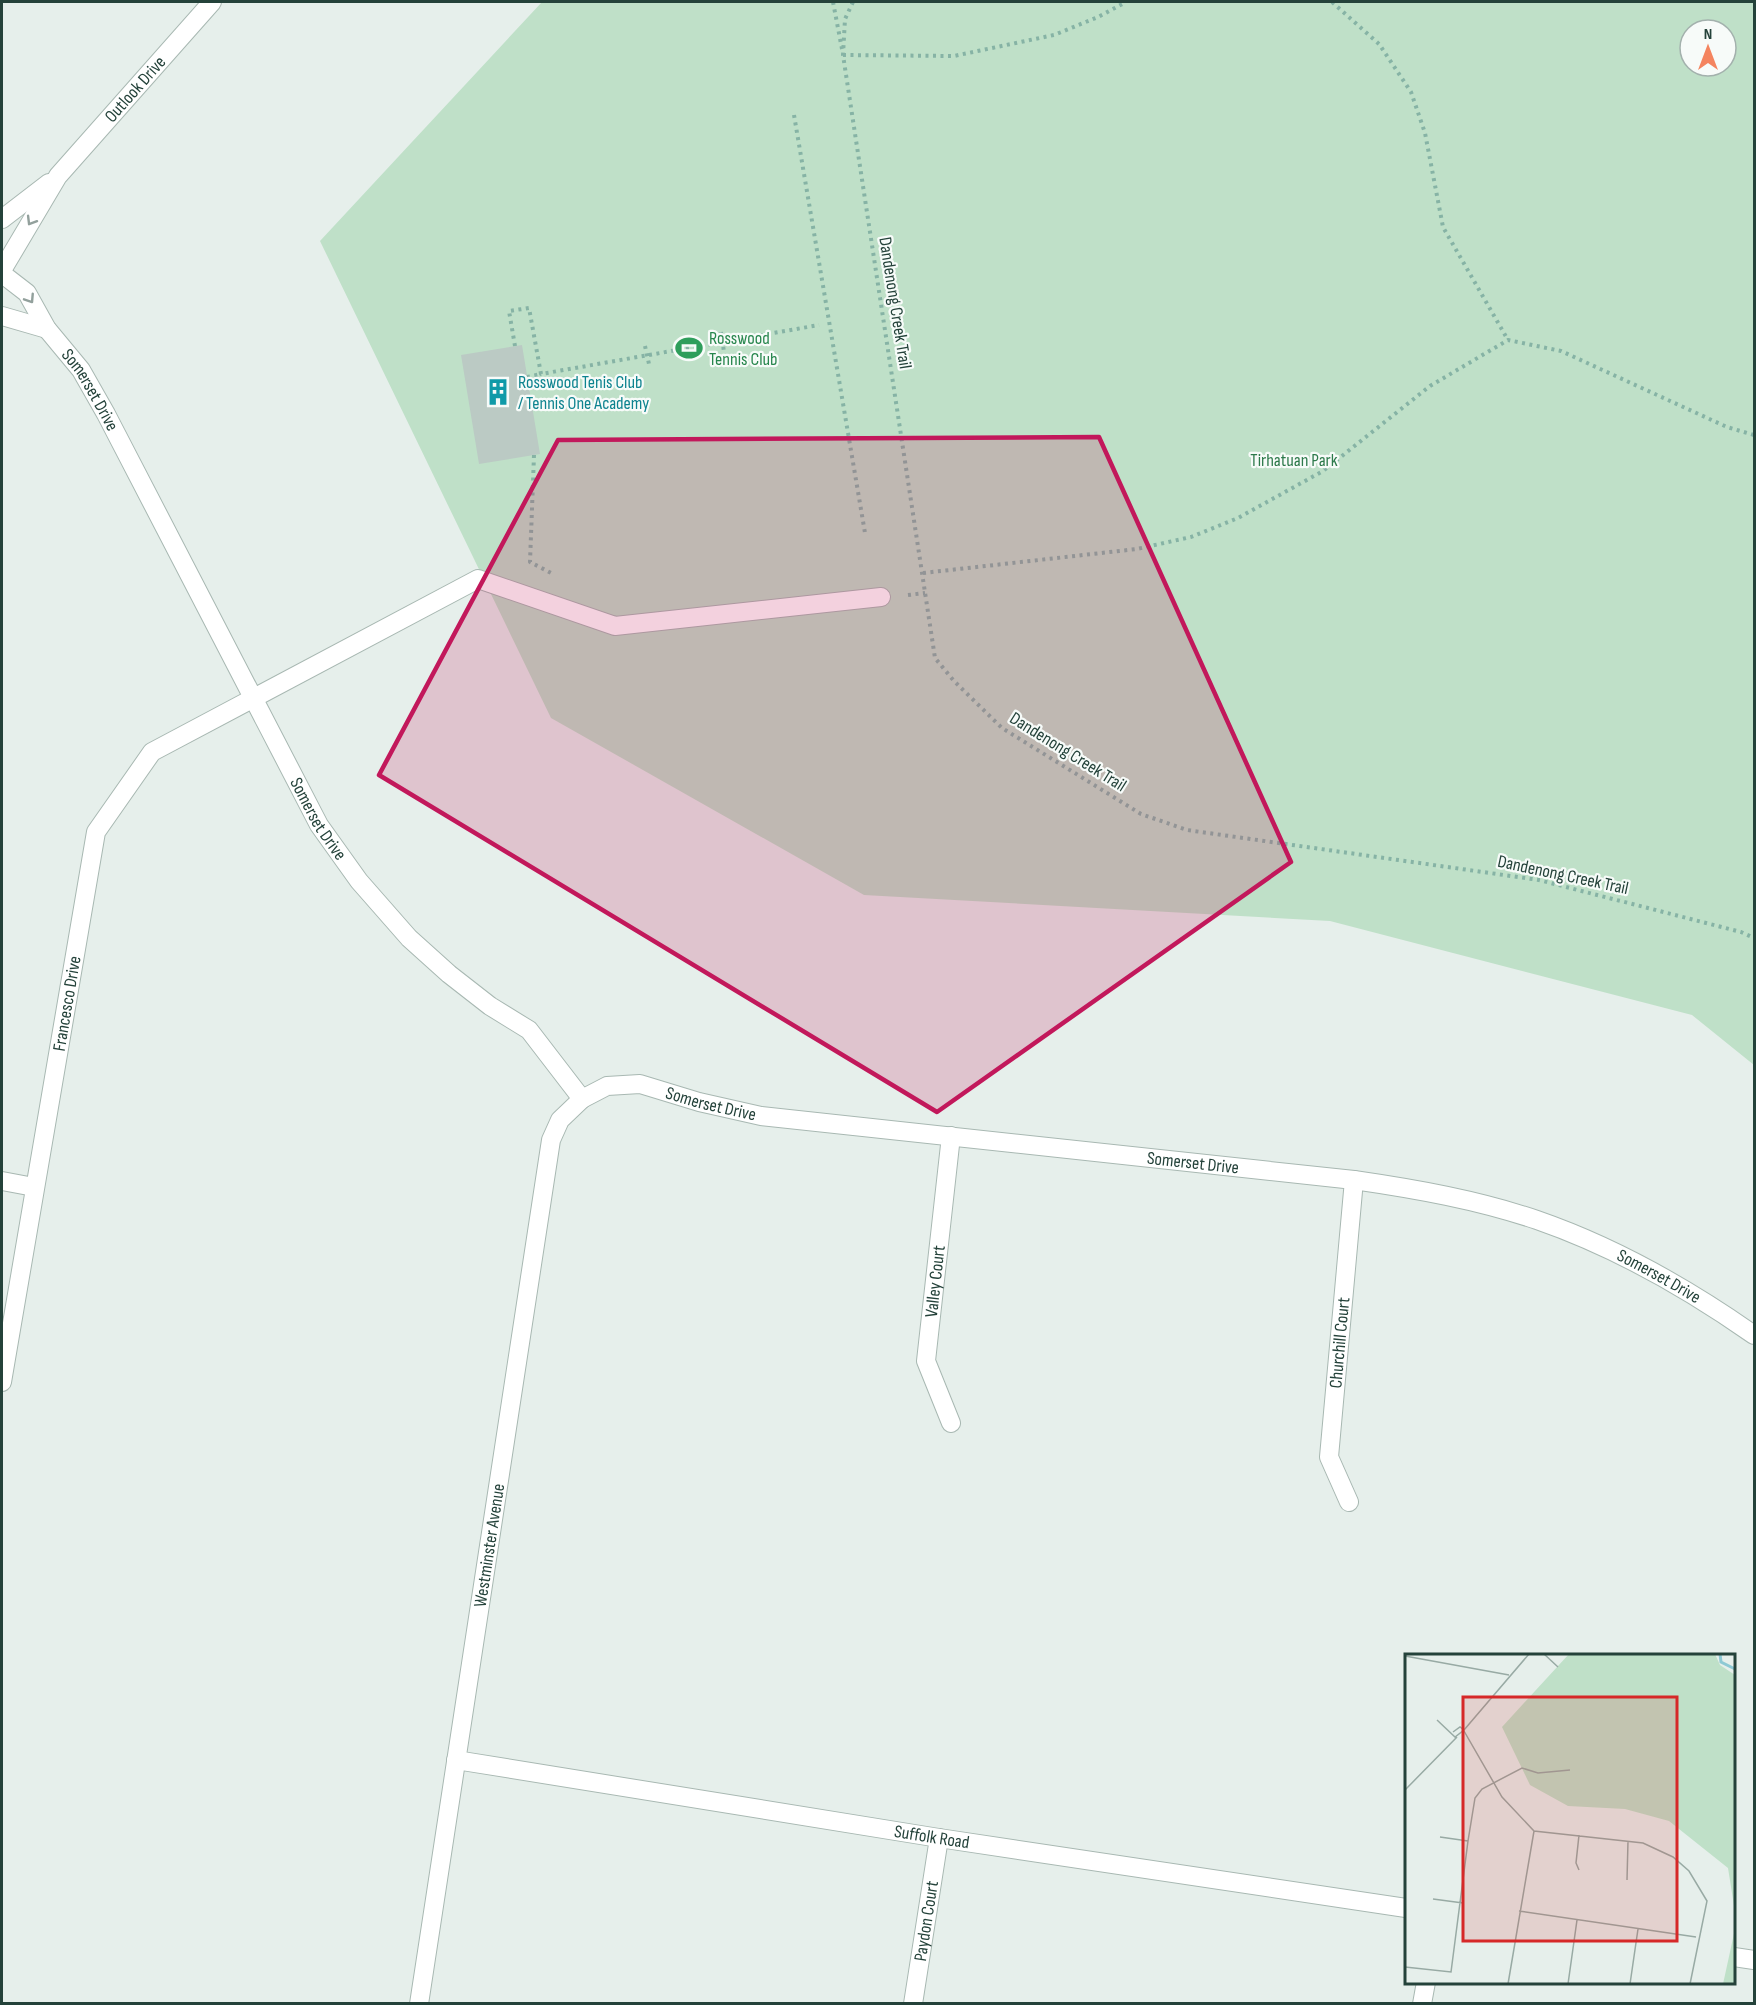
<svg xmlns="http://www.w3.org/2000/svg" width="1756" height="2005" viewBox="0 0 1756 2005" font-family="'Sofia Sans Condensed',sans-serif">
<rect width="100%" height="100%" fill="#e6efeb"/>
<!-- green -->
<path fill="#bfe0c8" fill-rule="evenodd" d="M 542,2 L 1754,2 L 1754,1065 L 1692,1015 L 1330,921 L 864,895 L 551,718 L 320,241 ZM 1690,30 L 1726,30 L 1726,66 L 1690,66 Z"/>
<!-- building -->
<path fill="#bbcac4" d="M 522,345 L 540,454 L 479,464 L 461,355 Z"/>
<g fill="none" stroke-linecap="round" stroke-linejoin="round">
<defs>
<g id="minor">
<path d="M 2,219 L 49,183"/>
<path id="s1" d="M 4,267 L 58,176 L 212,2"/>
<path id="s2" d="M 5,276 L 27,293 L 47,329 L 81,370 L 106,414 L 319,825 L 359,881 L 409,938 L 449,974 L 490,1006 L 529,1030 L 582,1099 L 607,1086 L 640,1084 L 699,1102 L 761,1116 L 1354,1180 C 1416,1189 1478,1200 1537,1220 C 1615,1247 1687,1288 1754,1335"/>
<path d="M 2,316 L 47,329"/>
<path d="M 2,1181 L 34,1187"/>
<path id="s3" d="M 2,1382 L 96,832 L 152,752 L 478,579 L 615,626 L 881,597"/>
<path id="s4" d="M 951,1423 L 926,1361 L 951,1136"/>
<path id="s5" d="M 1349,1502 L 1329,1457 L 1354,1180"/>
<path id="s6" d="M 456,1760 L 939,1838 L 1406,1908"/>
<path d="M 1734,1957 L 1754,1960"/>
<path id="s7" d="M 419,2004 L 551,1140 L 560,1120 L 582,1099"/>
<path id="s8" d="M 913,2004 L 939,1838"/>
<path d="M 1422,2004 L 1426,1982"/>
</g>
</defs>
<!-- minor casing -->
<use href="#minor" stroke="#a8b8b2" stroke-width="20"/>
<!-- path -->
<path stroke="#86b3a5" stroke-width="4" stroke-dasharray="3 4.5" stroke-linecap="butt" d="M 833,2 L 842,49
M 853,2 L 845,19 L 843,55 L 935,658 L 954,681 L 1002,728 L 1141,814 L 1187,830 L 1539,880 L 1741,932 L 1754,938
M 1332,2 L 1379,44 L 1411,92 L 1425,133 L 1443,227 L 1508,340
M 843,55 L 954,56 L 1054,35 L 1098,17 L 1126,2
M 794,115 L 865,533
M 721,332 L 724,352
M 515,346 L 509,311 L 529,308 L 541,374 L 819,325
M 645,346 L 649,364
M 527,377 L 541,374
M 534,455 L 530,562 L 553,574
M 923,573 L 1137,549 L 1191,537 L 1238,518 L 1323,471 L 1430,386 L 1508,340 L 1561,351 L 1727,427 L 1754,435
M 908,595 L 925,593"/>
<!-- minor -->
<use href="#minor" stroke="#fff" stroke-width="18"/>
</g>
<!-- one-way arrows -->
<defs><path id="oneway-chevron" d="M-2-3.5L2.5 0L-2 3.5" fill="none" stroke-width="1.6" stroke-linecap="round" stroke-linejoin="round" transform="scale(1.5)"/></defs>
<g stroke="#92a09c">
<use href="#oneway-chevron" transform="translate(31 221) rotate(121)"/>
<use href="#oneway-chevron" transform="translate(30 299) rotate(57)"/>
</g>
<!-- marked area -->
<path fill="#c2185b" fill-opacity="0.2" stroke="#c2185b" stroke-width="4.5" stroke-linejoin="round" d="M 1099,437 L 1291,862 L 937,1112 L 379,775 L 558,440 Z"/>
<!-- icons -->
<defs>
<symbol id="stadium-bare" viewBox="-9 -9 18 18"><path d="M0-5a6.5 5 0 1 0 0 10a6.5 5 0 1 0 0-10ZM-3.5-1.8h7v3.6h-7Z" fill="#2e9e5b" stroke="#f7fbf9" stroke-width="2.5" paint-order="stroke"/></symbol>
<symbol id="building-bare" viewBox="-9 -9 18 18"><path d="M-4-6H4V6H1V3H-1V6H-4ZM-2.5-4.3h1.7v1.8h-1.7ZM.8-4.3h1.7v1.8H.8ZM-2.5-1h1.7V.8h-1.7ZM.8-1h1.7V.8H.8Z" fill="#0f9aa8" stroke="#f7fbf9" stroke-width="2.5" paint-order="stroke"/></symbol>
</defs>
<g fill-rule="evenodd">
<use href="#stadium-bare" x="670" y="329" width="38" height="38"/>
<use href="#building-bare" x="479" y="373" width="38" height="38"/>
</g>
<g text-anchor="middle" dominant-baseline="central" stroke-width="4.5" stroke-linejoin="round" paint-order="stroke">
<!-- street labels -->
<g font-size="18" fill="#24423a" stroke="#f7fbf9">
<text stroke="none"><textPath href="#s1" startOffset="222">Outlook Drive</textPath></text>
<text transform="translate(895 303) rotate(81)">Dandenong Creek Trail</text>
<text stroke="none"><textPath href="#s2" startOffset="144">Somerset Drive</textPath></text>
<text transform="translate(1068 752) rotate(32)">Dandenong Creek Trail</text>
<text stroke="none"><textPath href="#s2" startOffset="630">Somerset Drive</textPath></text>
<text transform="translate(1563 875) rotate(12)">Dandenong Creek Trail</text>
<text stroke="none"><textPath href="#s3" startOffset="384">Francesco Drive</textPath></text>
<text stroke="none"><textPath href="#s2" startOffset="1154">Somerset Drive</textPath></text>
<text stroke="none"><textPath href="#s2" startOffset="1640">Somerset Drive</textPath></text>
<text stroke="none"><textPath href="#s2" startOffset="2124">Somerset Drive</textPath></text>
<text stroke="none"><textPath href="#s4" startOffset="147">Valley Court</textPath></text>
<text stroke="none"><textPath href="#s5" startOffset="164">Churchill Court</textPath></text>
<text stroke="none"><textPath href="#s7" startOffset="464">Westminster Avenue</textPath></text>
<text stroke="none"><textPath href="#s6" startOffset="482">Suffolk Road</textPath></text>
<text stroke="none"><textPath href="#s8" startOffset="84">Paydon Court</textPath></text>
</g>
<!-- leisure labels -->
<g font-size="18" fill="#27864d" stroke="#f7fbf9" text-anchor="start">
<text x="709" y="338">Rosswood<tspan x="709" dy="21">Tennis Club</tspan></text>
</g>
<!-- culture labels -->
<g font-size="18" fill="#0d838f" stroke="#f7fbf9" text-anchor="start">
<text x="518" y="382">Rosswood Tenis Club<tspan x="518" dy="21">/ Tennis One Academy</tspan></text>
</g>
<!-- park labels -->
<g font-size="18" fill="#2d7a4b" stroke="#f7fbf9">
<text x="1294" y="460">Tirhatuan Park</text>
</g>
</g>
<!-- overview -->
<g transform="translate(1405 1654)">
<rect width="330" height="330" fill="#e6efeb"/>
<path d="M 164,0 L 310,0 L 315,11 L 330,21 L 330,258 L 323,214 L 264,167 L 220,155 L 163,152 L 125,131 L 97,73 ZM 330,275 L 330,330 L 318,330 Z" fill="#bfe0c8"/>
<path fill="none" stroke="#8ec9d4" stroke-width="3" d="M 315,0 L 316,8 L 330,15"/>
<path fill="none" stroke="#98aaa4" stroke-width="1.5" d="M 139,0 L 153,13M 0,2 L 104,21M 32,66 L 50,83 L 59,76 L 55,73 L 48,78M 59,76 L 124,0M 59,77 L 97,143 L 129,177 L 238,189 L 268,203 L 284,217 L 302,247 L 285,330M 0,136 L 52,83M 35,183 L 63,187M 174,216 L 171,209 L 174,181M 222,226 L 223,187M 28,245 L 58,249M 114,257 L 291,283M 0,313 L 46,318 L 63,187 L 70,144 L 77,135 L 117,114 L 133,119 L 165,116M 103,330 L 129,177M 163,330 L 172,266M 225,330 L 233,275"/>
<path fill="#d62828" fill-opacity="0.15" stroke="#d62828" stroke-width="3" d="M 58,43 L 272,43 L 272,287 L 58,287 Z"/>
<rect width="330" height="330" fill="none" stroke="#24423a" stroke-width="3"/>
</g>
<!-- border -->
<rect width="1756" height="2005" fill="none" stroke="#24423a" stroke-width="6"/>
<!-- north arrow -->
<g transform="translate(1708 48)"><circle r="28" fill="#f7fbf9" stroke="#a3b1ad" stroke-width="1.5"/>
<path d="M0-4.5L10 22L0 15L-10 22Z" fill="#f4845f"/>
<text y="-9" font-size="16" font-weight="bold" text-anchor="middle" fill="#24423a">N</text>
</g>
</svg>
